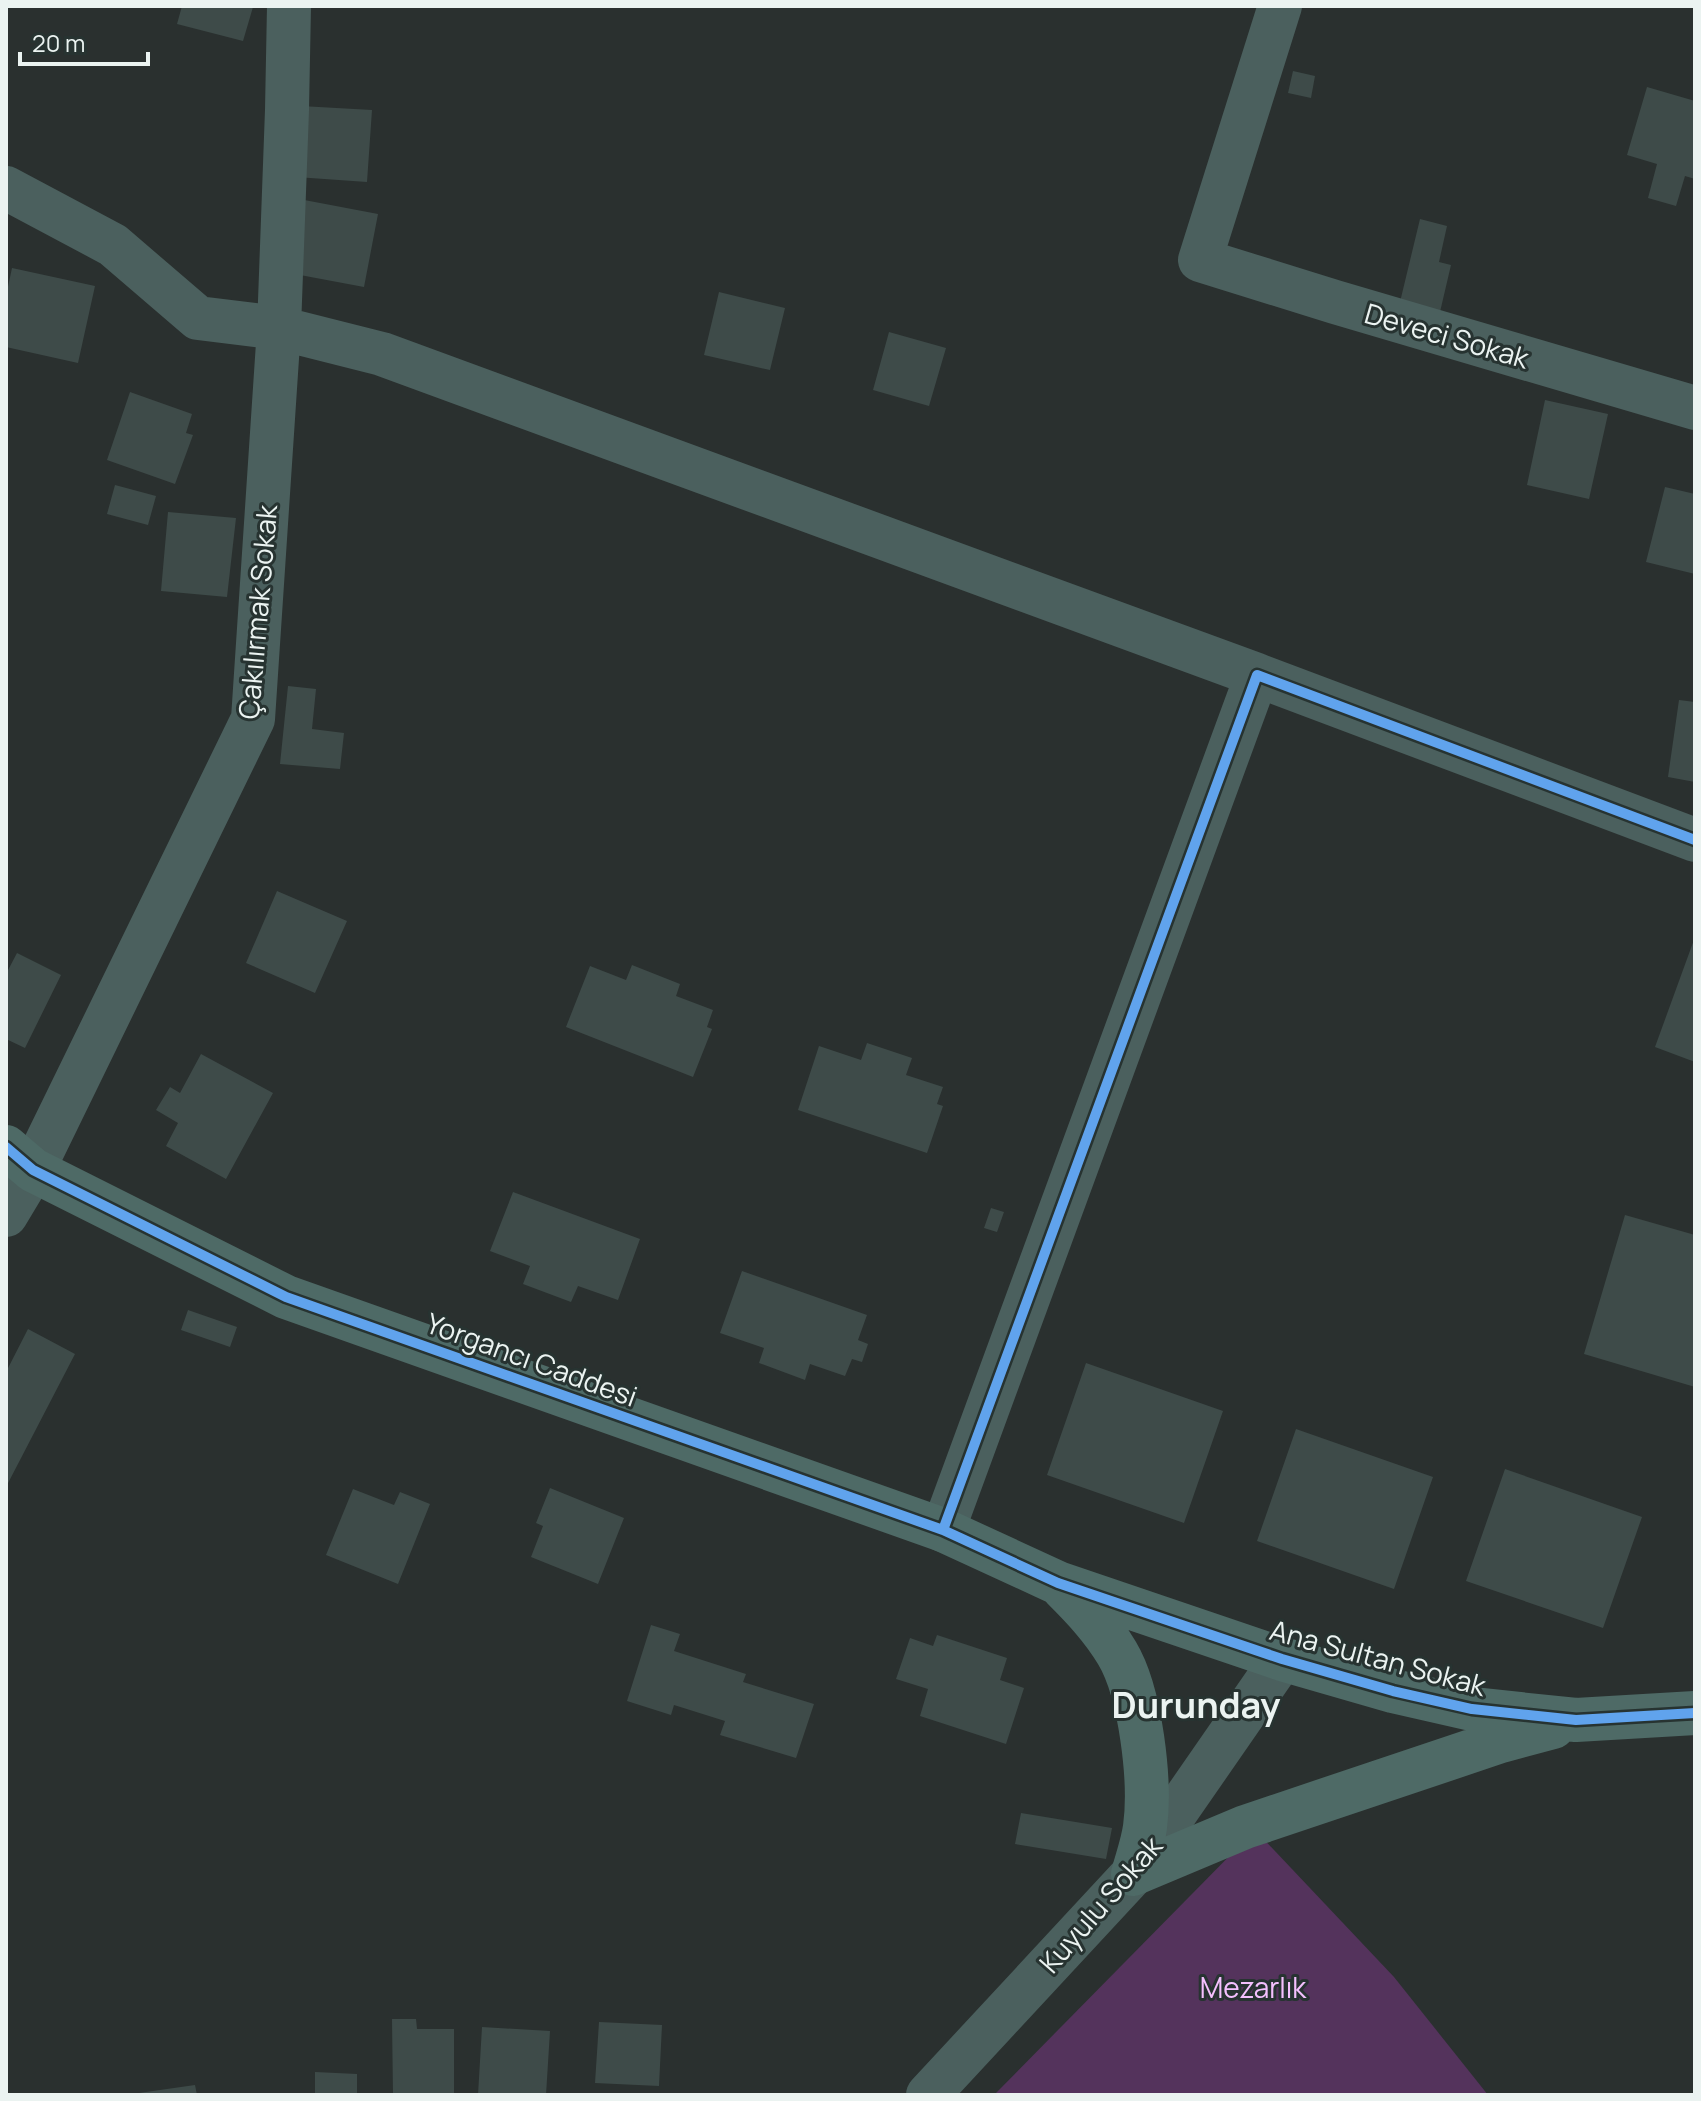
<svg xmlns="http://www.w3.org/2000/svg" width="1701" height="2101" viewBox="0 0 1701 2101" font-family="Manrope,sans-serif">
<rect width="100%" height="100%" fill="#2a302f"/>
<!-- green -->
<path fill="#54335c" d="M 1255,1830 L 1394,1977 L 1488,2095 L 994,2095 Z"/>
<!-- building -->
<path fill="#3e4b49" d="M 182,6 L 248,6 L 253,7 L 243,41 L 177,24 Z
M 1293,71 L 1315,76 L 1311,98 L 1288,93 Z
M 1647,87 L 1695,101 L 1695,179 L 1685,176 L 1676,206 L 1648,198 L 1657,164 L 1627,155 Z
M 301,106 L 372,110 L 367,182 L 296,177 Z
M 299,199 L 378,214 L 364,287 L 284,272 Z
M 1420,219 L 1447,226 L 1439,262 L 1451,265 L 1440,312 L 1400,302 Z
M 12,268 L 95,286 L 78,363 L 6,347 L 6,296 Z
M 719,292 L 785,308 L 770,370 L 704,355 Z
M 889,332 L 946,348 L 929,406 L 873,390 Z
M 130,392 L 192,414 L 186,433 L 193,435 L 175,484 L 107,460 Z
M 1545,400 L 1608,414 L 1589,499 L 1527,485 Z
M 115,485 L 156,496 L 148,525 L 107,514 Z
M 1665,487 L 1695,494 L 1695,574 L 1646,562 Z
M 168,512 L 236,518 L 227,597 L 161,591 Z
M 288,686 L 316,689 L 312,729 L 344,733 L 340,769 L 280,764 Z
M 1679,700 L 1695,702 L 1695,782 L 1668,777 Z
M 277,891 L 347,921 L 315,993 L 246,963 Z
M 1695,937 L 1695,1062 L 1655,1047 Z
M 17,953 L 61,975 L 25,1048 L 6,1039 L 6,974 Z
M 632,965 L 680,984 L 676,996 L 713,1010 L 707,1027 L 712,1029 L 693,1077 L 566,1027 L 590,966 L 626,980 Z
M 867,1043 L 912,1058 L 906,1075 L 943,1087 L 937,1104 L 943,1106 L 927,1153 L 798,1110 L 819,1046 L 861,1060 Z
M 201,1054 L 273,1093 L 226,1179 L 166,1146 L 178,1123 L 156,1110 L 170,1087 L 180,1093 Z
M 513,1192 L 640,1239 L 618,1300 L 578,1286 L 571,1302 L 523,1284 L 530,1266 L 490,1251 Z
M 991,1208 L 1004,1212 L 997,1232 L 984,1228 Z
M 1625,1215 L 1695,1235 L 1695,1387 L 1584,1354 Z
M 742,1271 L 867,1315 L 858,1340 L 868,1344 L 862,1362 L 852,1359 L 845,1376 L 810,1364 L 805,1380 L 759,1363 L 764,1348 L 720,1333 Z
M 188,1310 L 237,1327 L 230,1347 L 181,1330 Z
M 28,1329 L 75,1354 L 6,1487 L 6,1372 Z
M 1086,1363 L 1223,1411 L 1184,1523 L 1047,1475 Z
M 1296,1429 L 1433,1477 L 1394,1589 L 1257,1541 Z
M 1505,1469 L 1642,1517 L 1603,1628 L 1466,1581 Z
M 550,1488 L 624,1518 L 598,1584 L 531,1557 L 543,1526 L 536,1523 Z
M 353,1489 L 394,1505 L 400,1492 L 430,1504 L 398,1584 L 326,1555 Z
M 651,1625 L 680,1634 L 674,1651 L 746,1674 L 743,1682 L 814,1704 L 796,1758 L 720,1735 L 725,1721 L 674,1705 L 671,1715 L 627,1701 Z
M 937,1635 L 1007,1658 L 1000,1680 L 1024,1688 L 1006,1744 L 920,1716 L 928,1689 L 896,1679 L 910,1638 L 933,1646 Z
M 1021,1813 L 1112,1828 L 1106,1859 L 1015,1844 Z
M 392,2019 L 416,2019 L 417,2029 L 454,2029 L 454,2095 L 393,2095 Z
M 599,2022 L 662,2025 L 659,2086 L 595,2083 Z
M 482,2027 L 550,2031 L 546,2095 L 478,2095 Z
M 315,2072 L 357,2074 L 357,2095 L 315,2095 Z
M 195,2085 L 197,2095 L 139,2095 L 139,2093 Z"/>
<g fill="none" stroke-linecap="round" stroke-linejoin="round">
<!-- street -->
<path stroke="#4b605e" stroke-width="44" d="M 1280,6 L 1200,260 L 1335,302 L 1695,408
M 6,188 L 113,245 L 198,318 L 279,328 L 382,354 L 1257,675
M 6,1215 L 33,1170 L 253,719 L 279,328 L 287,110 L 289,6
M 943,1530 L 1257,675 L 1695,840
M 928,2095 L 1133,1874 L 1282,1659"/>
<!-- secondary -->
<path stroke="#4e6a66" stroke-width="44" d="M 6,1147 L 33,1170 L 286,1297 L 943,1530 L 1058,1583 L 1282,1659 L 1393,1691 L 1472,1709 L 1576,1720 L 1695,1713
M 1063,1588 C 1083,1608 1102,1628 1117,1653 C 1141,1693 1151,1782 1145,1827 C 1143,1843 1137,1859 1133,1874
M 1133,1874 L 1245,1827 L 1501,1741 L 1553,1727"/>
<defs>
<path id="cycleway" d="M 6,1147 L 33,1170 L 286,1297 L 943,1530 L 1058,1583 L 1282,1659 L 1393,1691 L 1472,1709 L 1576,1720 L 1695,1713
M 943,1530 L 1257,675 L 1695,840"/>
</defs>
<!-- cycleway casing -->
<use href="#cycleway" stroke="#273331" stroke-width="15"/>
<!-- cycleway -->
<use href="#cycleway" stroke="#60a3ed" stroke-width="10"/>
</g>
<g text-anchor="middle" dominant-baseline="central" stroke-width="6" stroke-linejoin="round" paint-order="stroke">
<!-- street labels -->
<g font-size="28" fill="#ebf3f1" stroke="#273331">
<text transform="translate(1447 335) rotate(16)">Deveci Sokak</text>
<text transform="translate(257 612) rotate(-85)">Çakılırmak Sokak</text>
<text transform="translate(532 1359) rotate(20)">Yorgancı Caddesi</text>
<text transform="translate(1378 1657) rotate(15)">Ana Sultan Sokak</text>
<text transform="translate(1100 1904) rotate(-49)">Kuyulu Sokak</text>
</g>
<!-- park labels -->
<g font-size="28" fill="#f4c0fe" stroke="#273331">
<text x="1253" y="1987">Mezarlık</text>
</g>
<!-- district labels -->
<g font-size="36" font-weight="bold" fill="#ebf3f1" stroke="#273331">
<text x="1196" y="1704">Durunday</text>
</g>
</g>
<!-- border -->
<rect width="1701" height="2101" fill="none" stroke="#ebf3f1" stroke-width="16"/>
<!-- scale -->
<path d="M20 52v12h128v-12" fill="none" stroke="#ebf3f1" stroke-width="4"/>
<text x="32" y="52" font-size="24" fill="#ebf3f1" stroke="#273331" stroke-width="6" paint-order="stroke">20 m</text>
</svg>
